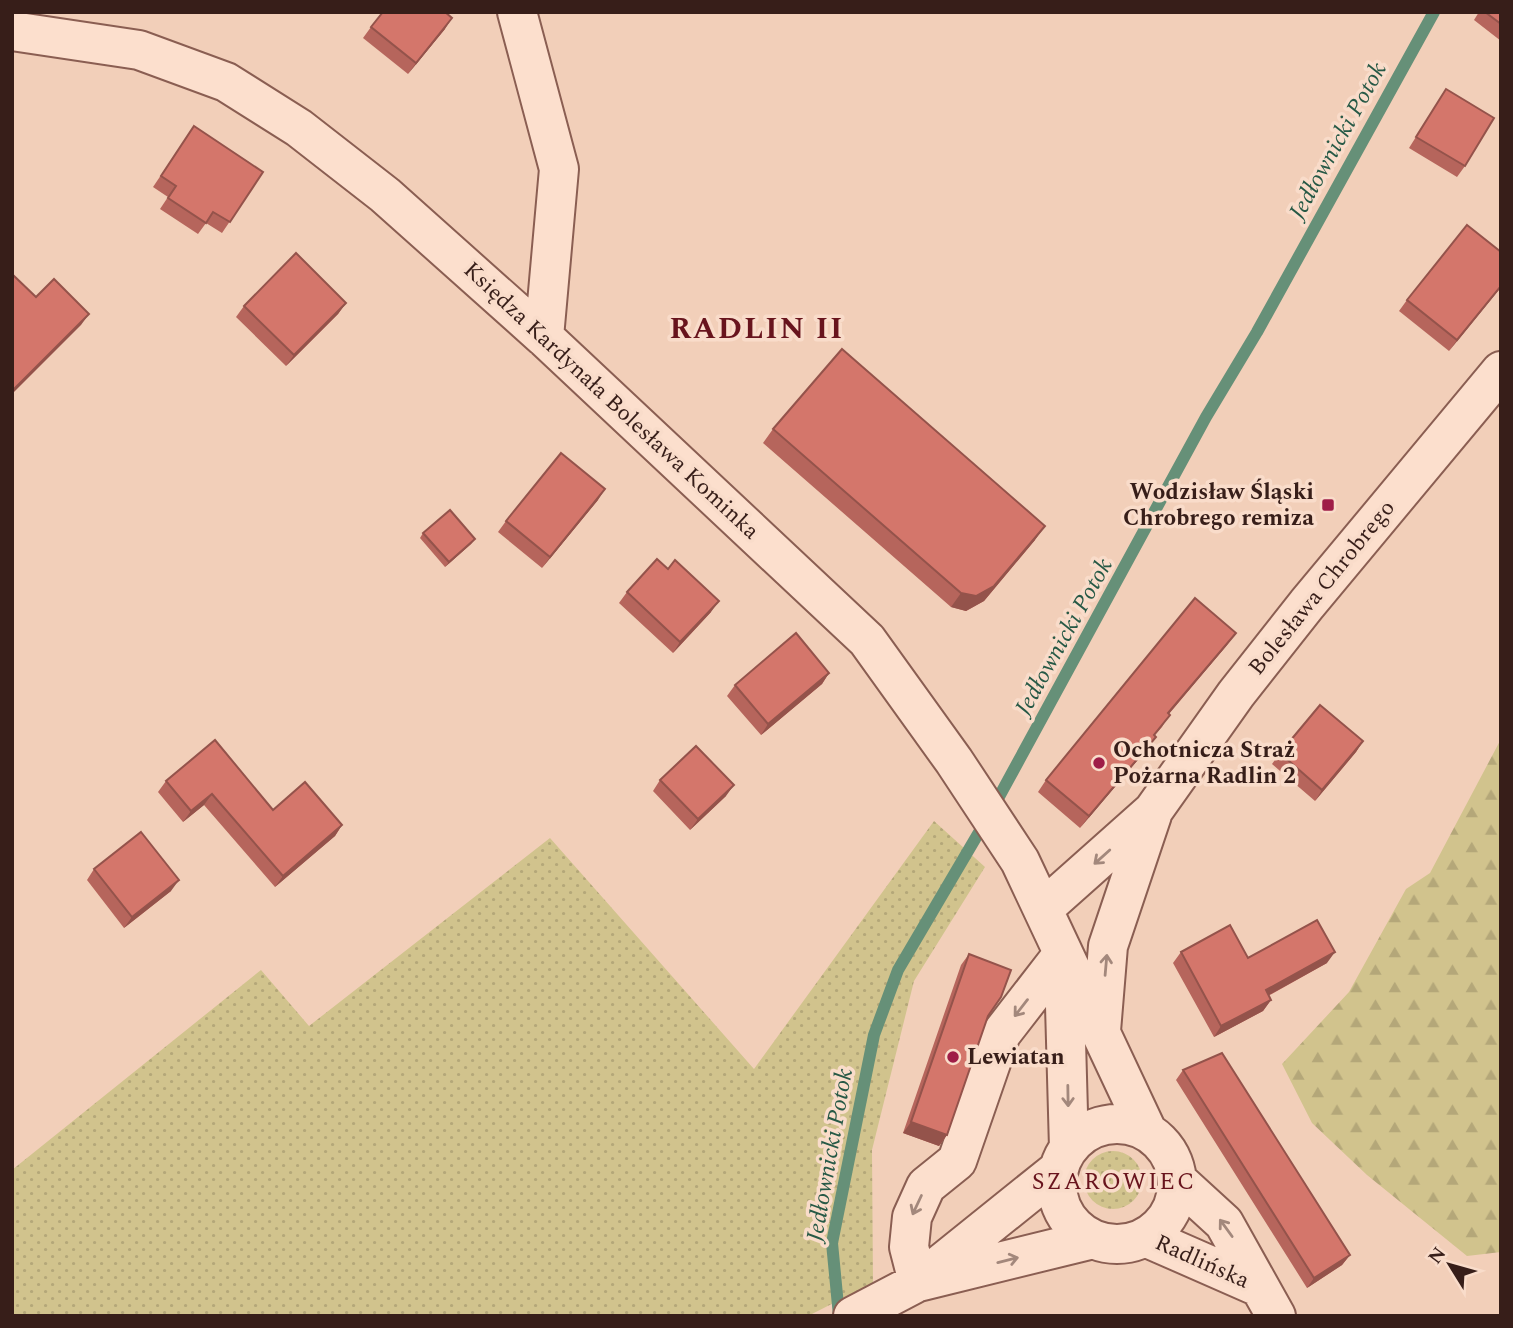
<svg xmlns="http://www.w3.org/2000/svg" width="1513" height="1328" viewBox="0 0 1513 1328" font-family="Spectral,serif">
<defs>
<pattern id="grass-dots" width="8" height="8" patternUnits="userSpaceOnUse" patternTransform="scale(1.75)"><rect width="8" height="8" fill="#d1c38d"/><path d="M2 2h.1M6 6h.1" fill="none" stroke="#b4a779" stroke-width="1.8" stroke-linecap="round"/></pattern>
<pattern id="forest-firs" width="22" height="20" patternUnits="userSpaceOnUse" patternTransform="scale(1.75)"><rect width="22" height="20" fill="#d1c38d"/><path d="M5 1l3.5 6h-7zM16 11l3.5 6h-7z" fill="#b4a779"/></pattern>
</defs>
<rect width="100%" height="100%" fill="#f2cfb9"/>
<!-- grass -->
<path fill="url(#grass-dots)" d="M 934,821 L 985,867 L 914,981 L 872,1150 L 873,1283 L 808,1316 L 12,1316 L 12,1170 L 261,970 L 309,1026 L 550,838 L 754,1069 Z
M1084 1180a29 29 0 1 1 58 0a29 29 0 1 1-58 0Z"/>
<!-- forest -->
<path fill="url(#forest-firs)" d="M 1501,739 L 1501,1252 L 1467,1256 L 1367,1175 L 1312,1123 L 1282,1064 L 1349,992 L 1406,889 L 1430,873 Z"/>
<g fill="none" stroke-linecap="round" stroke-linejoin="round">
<!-- stream -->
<path stroke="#669078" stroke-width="12" d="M 839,1316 L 832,1243 L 874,1035 L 898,970 L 988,817 L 1206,417 L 1257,332 L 1434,12"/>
<defs>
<path id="minor" d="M 517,12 L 559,169 L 544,337
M 12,31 L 139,50 L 226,82 L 299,128 L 385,195 L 544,337 L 867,640 L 954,761 L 1020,861 L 1147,1131
M 1044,908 L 1153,811 L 1236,694 L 1307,604 L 1501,371
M 1064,970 L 1069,1148
M 1101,1031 L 1108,946 L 1152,815
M1057 1184a60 60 0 1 1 120 0a60 60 0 1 1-120 0Z
M 1177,1180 L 1224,1223 L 1276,1316
M 1145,1237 L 1259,1287
M 932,1271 L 1059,1169
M 918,1282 L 909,1247 L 912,1217 L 926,1186 L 957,1161 L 1001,1034 L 1063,954
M 853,1316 L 918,1282 L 1093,1239"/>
</defs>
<!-- minor casing -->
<use href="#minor" stroke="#8a5e52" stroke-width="42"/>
<!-- minor -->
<use href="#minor" stroke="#fcdfcd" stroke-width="38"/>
</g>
<!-- wall -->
<path fill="#b6655c" d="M 1479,12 L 1501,12 L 1501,41 L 1474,20 Z
M 371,27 L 445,29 L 408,74 L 363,38 Z
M 1446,89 L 1465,166 L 1457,177 L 1409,148 Z
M 194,126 L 263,172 L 222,233 L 206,223 L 198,234 L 160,209 L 168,197 L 153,187 Z
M 1501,287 L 1449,351 L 1399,311 L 1407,300 Z
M 346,303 L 338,314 L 286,366 L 236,317 L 244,306 Z
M 773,429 L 1035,540 L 984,601 L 966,611 L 951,607 L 763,443 Z
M 598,500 L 542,568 L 498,532 L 506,521 Z
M 423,533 L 475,539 L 471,544 L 445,567 L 420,538 Z
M 627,592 L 711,612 L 673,653 L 619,603 Z
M 1227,645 L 1169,714 L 1162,727 L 1155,735 L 1147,749 L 1080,828 L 1038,792 L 1046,780 Z
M 829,673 L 822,684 L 761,735 L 727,696 L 735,685 Z
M 1363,741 L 1356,752 L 1315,801 L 1272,764 L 1280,753 Z
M 660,780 L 726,796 L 690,830 L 653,791 Z
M 166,781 L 273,810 L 342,825 L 335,836 L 275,887 L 204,805 L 183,822 L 158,792 Z
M 94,869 L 171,891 L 124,928 L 87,880 Z
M 1181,952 L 1248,958 L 1327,963 L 1268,996 L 1271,1000 L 1263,1011 L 1214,1037 L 1173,963 Z
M 969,954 L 988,1016 L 947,1135 L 939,1146 L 903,1133 L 961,965 Z
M 1183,1070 L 1350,1255 L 1342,1265 L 1307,1288 L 1176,1080 Z"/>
<!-- shaded-wall -->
<path fill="#94534b" d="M 452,18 L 445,29 L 408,74 L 416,63 Z
M 1501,286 L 1501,287 L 1449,351 L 1457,340 Z
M 346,303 L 338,314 L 286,366 L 294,355 Z
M 89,314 L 81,325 L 12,394 L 12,391 Z
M 605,489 L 598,500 L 542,568 L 550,557 Z
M 1045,526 L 1035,540 L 984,601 L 966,611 L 951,607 L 961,593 Z
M 475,539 L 471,544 L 445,567 L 449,562 Z
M 719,601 L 711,612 L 673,653 L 680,642 Z
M 1236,633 L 1227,645 L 1159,725 L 1168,713 Z
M 829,673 L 822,684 L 761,735 L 768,724 Z
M 1156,737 L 1147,749 L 1080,828 L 1089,816 Z
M 1363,741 L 1356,752 L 1315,801 L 1322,790 Z
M 734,785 L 726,796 L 690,830 L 698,819 Z
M 212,794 L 204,805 L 183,822 L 191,811 Z
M 342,825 L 335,836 L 275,887 L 283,876 Z
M 179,880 L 171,891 L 124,928 L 132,917 Z
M 1335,952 L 1327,963 L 1258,1001 L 1266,990 Z
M 1271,1000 L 1263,1011 L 1214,1037 L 1221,1026 Z
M 911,1122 L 947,1135 L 939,1146 L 903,1133 Z
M 1350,1255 L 1342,1265 L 1307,1288 L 1314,1278 Z"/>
<!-- building -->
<path fill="#d4766b" stroke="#94534b" stroke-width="2" d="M 383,12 L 445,12 L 452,18 L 416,63 L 371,27 Z
M 1485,12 L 1501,12 L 1501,24 Z
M 1446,89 L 1494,118 L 1465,166 L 1416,137 Z
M 194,126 L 263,172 L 230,222 L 213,212 L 206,223 L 168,198 L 176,186 L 161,176 Z
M 1467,225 L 1501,252 L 1501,286 L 1457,340 L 1407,300 Z
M 296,253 L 346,303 L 294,355 L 244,306 Z
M 12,274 L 36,297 L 54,279 L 89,314 L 12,391 Z
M 842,349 L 1045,526 L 994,586 L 976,596 L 961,593 L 773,429 Z
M 561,453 L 605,489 L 550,557 L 506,521 Z
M 450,510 L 475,539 L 449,562 L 423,533 Z
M 657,559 L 668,569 L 675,560 L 719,601 L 680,642 L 627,592 Z
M 1195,598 L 1236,633 L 1168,713 L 1170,715 L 1154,735 L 1156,737 L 1089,816 L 1046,780 Z
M 796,633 L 829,673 L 768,724 L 735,685 Z
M 1320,705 L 1363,741 L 1322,790 L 1280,753 Z
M 215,740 L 273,810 L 305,782 L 342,825 L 283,876 L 212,794 L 191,811 L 166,781 Z
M 696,746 L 734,785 L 698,819 L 660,780 Z
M 141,832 L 179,880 L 132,917 L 94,869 Z
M 1317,920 L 1335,952 L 1266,990 L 1271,1000 L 1221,1026 L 1181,952 L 1230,925 L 1248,958 Z
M 969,954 L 1011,970 L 1001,997 L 988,1016 L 947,1135 L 911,1122 Z
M 1222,1053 L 1350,1255 L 1314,1278 L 1183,1070 Z"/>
<!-- one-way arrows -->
<defs><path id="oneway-shaft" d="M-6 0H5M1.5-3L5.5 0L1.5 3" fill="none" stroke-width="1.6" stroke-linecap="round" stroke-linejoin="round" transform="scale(1.75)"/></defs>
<g stroke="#a3887c">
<use href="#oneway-shaft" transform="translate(1102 857) rotate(138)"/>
<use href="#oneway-shaft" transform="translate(1106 965) rotate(-85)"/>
<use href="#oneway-shaft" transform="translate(1021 1008) rotate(128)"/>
<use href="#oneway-shaft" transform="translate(1068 1096) rotate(89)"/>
<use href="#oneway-shaft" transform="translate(917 1205) rotate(115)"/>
<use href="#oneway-shaft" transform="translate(1226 1228) rotate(-126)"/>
<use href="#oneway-shaft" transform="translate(1008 1260) rotate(-14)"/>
</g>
<!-- markers -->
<g fill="#9f1d47" stroke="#f9dcca" stroke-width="2.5">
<rect x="1321" y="498" width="14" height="14" rx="3.5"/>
<circle cx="1099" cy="763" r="7"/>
<circle cx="953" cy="1057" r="7"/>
</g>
<g text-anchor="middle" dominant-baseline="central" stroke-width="7" stroke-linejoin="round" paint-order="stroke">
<!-- street labels -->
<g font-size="23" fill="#371e19" stroke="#f9dcca">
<text transform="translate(611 401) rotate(43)">Księdza Kardynała Bolesława Kominka</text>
<text transform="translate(1322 588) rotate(-51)">Bolesława Chrobrego</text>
<text transform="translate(1202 1262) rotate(24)">Radlińska</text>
</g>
<!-- poi labels -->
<g font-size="23" font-weight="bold" fill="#371e19" stroke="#f9dcca" text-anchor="start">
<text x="1314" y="492" text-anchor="end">Wodzisław Śląski<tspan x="1314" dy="26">Chrobrego remiza</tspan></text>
<text x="1113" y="750">Ochotnicza Straż<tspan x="1113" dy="26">Pożarna Radlin 2</tspan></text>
<text x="967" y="1057">Lewiatan</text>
</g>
<!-- water labels -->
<g font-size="24" font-style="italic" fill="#275946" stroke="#f9dcca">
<text transform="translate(1338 141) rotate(-61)">Jedłownicki Potok</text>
<text transform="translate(1064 637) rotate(-61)">Jedłownicki Potok</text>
<text transform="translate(830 1155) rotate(-80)">Jedłownicki Potok</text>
</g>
<!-- neighbourhood labels -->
<g font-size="24" letter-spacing="2" fill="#68141d" stroke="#f9dcca">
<text x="1114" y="1182">SZAROWIEC</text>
</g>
<!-- district labels -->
<g font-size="30" font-weight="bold" letter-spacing="2" fill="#68141d" stroke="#f9dcca">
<text x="757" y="329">RADLIN II</text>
</g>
</g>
<!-- border -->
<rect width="1513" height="1328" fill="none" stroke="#371e19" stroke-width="28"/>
<!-- north arrow -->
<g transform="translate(1450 1265) rotate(307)" stroke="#f9dcca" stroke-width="5" paint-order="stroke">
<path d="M0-5L12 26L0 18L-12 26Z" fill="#371e19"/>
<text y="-10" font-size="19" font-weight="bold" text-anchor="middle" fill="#371e19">N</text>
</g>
</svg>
